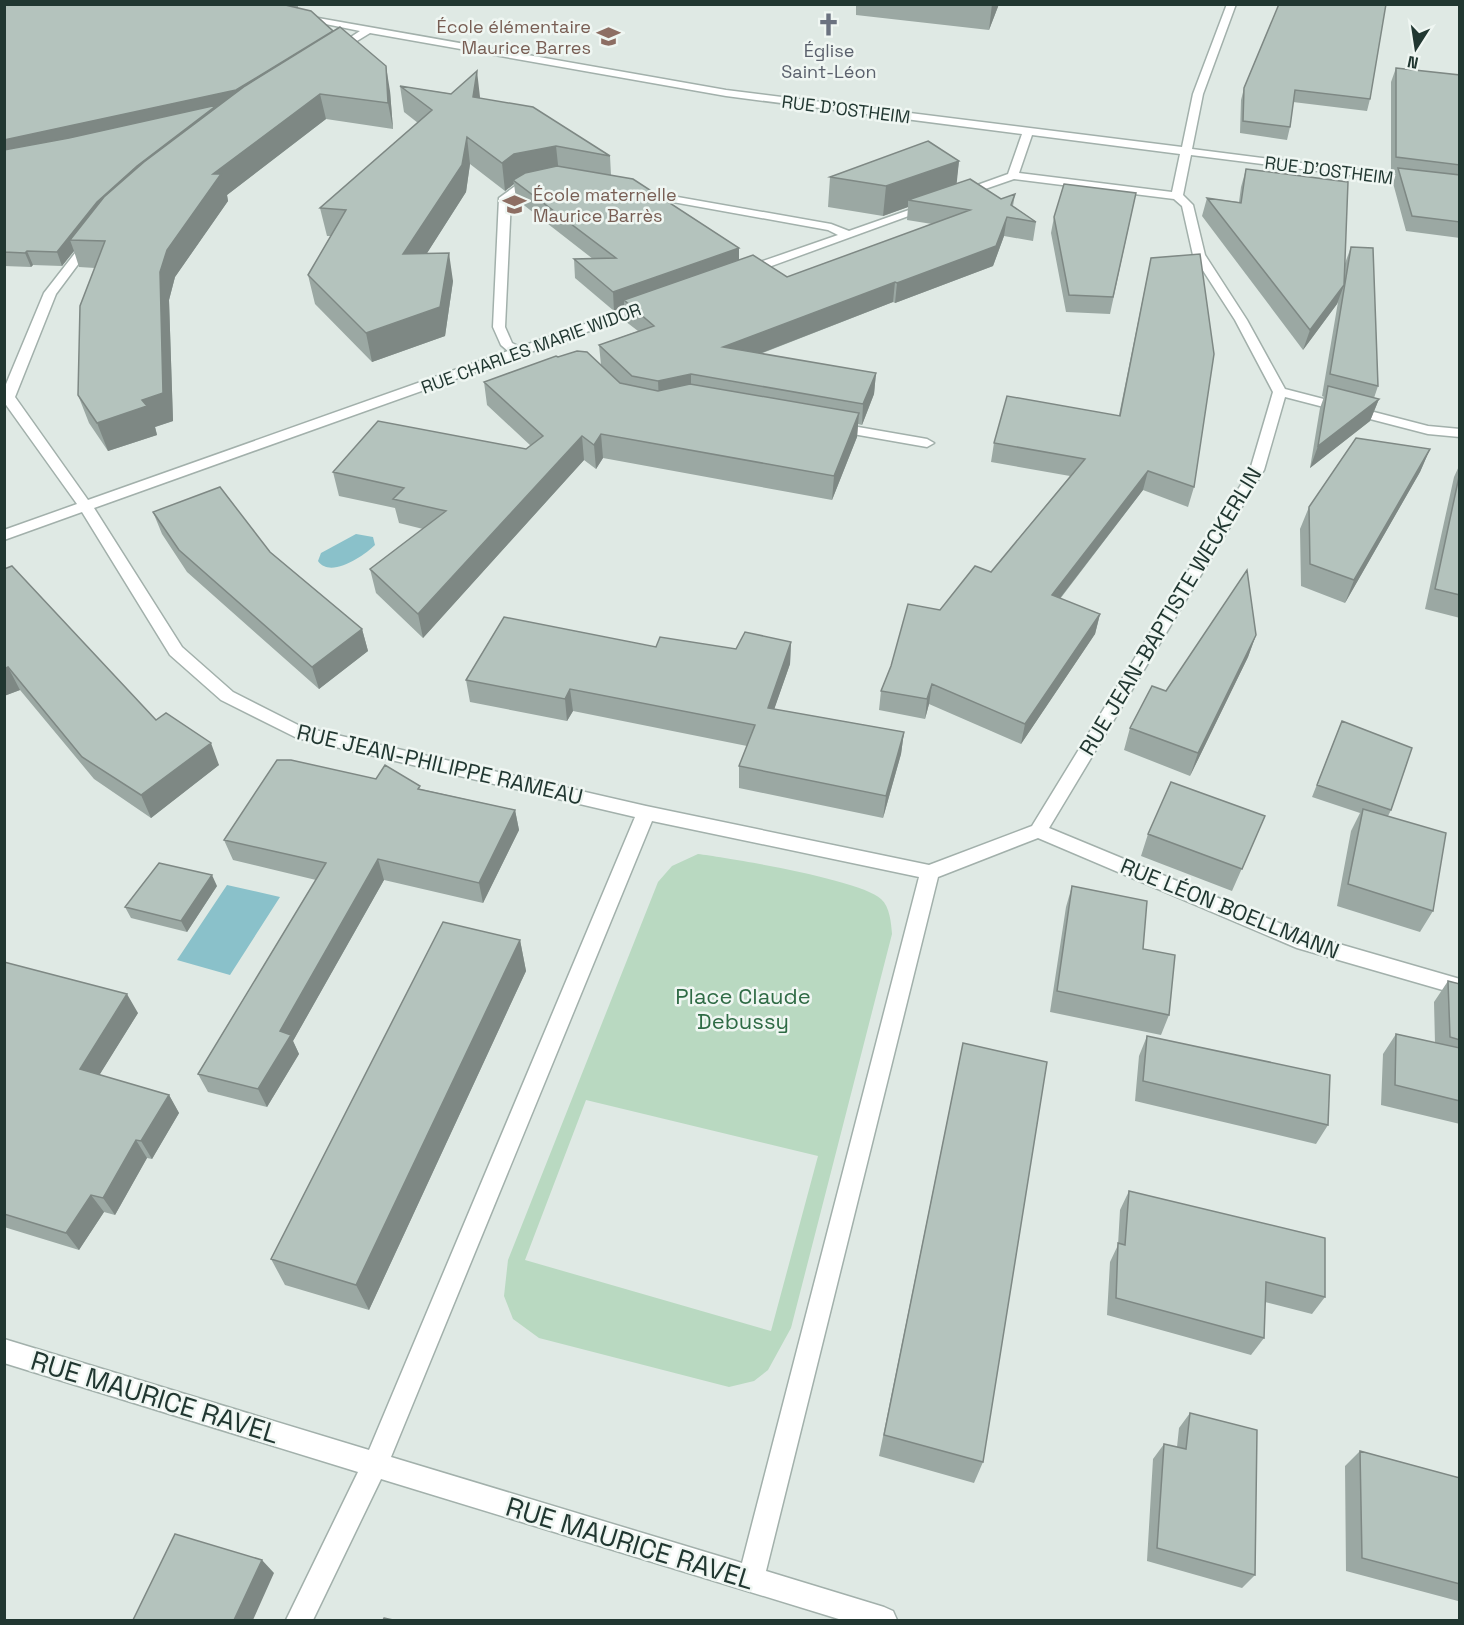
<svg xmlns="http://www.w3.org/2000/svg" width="1464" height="1625" viewBox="0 0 1464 1625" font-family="'Space Grotesk',sans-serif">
<rect width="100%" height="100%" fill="#dfe9e4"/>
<!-- green -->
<path fill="#b9d9c1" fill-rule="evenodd" d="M 698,854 C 730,858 862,880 881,899 C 890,907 891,923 892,934 L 791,1328 L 768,1370 L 754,1381 L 729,1387 L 539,1338 L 513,1319 L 504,1296 L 508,1260 L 658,882 L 672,866 ZM 586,1100 L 818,1156 L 771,1331 L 525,1260 Z"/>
<!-- water -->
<path fill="#8ac1ca" d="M 356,534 L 373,537 L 375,545 C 364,556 330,579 318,561 L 321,553 Z
M 227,885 L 280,897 L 230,975 L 177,960 Z"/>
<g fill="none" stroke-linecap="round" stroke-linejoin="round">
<defs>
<path id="minor" d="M 1227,4 L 1236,4 L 1203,94 L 1192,149 L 1460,183 L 1460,189 L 1191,155 L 1183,195 L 1193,205 L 1205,255 L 1247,320 L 1285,389 L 1428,426 L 1460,429 L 1460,437 L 1428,434 L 1285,397 L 1264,470 L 1049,828 L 1308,935 L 1460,979 L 1460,995 L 1297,948 L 1038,838 L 938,877 L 766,1571 L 884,1607 L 893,1611 L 897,1620 L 842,1620 L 381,1479 L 313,1620 L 286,1620 L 358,1472 L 4,1363 L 4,1339 L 369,1450 L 635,817 L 297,738 L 221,700 L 170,655 L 82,512 L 4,540 L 4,530 L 77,504 L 4,402 L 4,389 L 44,293 L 86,239 L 94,239 L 94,243 L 56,294 L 15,397 L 88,500 L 508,351 L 501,345 L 493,327 L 499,198 L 518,184 L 541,181 L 541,185 L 526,189 L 511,199 L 505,327 L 512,343 L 520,347 L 647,302 L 651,303 L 653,306 L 651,309 L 94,508 L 182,647 L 233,692 L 302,727 L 646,806 L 929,865 L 1032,826 L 1250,470 L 1273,392 L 1235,320 L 1193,255 L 1182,206 L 1174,199 L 1014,179 L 959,198 L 953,195 L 955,193 L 1008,174 L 1022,134 L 726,96 L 370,33 L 334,55 L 329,52 L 331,50 L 360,31 L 296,18 L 301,15 L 726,90 L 1182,147 L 1193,94 ZM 1032,135 L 1180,154 L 1172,192 L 1019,173 ZM 652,821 L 919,877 L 742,1563 L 391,1457 Z
M 638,190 L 831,224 L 849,231 L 926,204 L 934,204 L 936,206 L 744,276 L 740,275 L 740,269 L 838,235 L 828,230 L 634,195 L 632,193 Z
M 835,423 L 927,439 L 934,443 L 927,447 L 830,430 L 828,427 L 830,424 Z"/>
</defs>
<!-- minor casing -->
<use href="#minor" stroke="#a2b0ab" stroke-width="3"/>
<!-- minor -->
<use href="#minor" fill="#fff" fill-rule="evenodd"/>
</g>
<!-- wall -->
<path fill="#9ba8a3" d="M 4,4 L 298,4 L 298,9 L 333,32 L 390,91 L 393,129 L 326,119 L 227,195 L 228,201 L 175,277 L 169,300 L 173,421 L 155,427 L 157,435 L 108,451 L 89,423 L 78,395 L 95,268 L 79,267 L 74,251 L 62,266 L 33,265 L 31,267 L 4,266 Z
M 856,4 L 999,4 L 989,30 L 856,15 Z
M 1279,4 L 1370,99 L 1367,111 L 1293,102 L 1290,127 L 1287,140 L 1240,133 L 1241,100 L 1244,88 Z
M 1396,68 L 1460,75 L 1460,238 L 1406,231 L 1393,183 L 1396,173 L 1391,172 L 1391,82 Z
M 400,86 L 480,98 L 610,156 L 611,175 L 739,248 L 739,260 L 787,277 L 932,224 L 907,220 L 908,207 L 883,216 L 828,207 L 830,177 L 959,161 L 956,183 L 1001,199 L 1015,194 L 1013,206 L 1036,222 L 1033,241 L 1004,236 L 993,266 L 895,303 L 893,302 L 760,354 L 876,373 L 874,394 L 862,425 L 858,424 L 857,437 L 832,500 L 603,458 L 596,469 L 584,460 L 423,638 L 376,593 L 370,569 L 423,529 L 399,523 L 395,508 L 339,496 L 333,472 L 526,449 L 531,446 L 487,405 L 484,382 L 558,357 L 601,365 L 599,345 L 638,331 L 625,321 L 624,307 L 614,311 L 575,278 L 574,259 L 593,259 L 516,199 L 514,184 L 505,191 L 470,164 L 466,192 L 427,253 L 453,281 L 445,336 L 372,362 L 315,304 L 308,275 L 331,236 L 327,236 L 320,208 L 418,123 L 404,112 Z
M 1246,169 L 1344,266 L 1351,247 L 1378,386 L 1374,398 L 1379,399 L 1370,421 L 1310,468 L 1320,408 L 1324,397 L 1322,396 L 1338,302 L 1337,304 L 1303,350 L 1202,216 L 1207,198 L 1239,202 L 1241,187 Z
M 1136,193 L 1110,314 L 1066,312 L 1051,233 L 1054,217 Z
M 1151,258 L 1194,487 L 1188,507 L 1143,490 L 1060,599 L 1100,614 L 1095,634 L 1021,744 L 929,704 L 925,719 L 879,710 L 881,691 L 940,610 L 991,572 L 1070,476 L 991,462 L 994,443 L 1119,415 Z
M 1430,449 L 1420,472 L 1345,603 L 1301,586 L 1300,529 L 1309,507 Z
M 1460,464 L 1460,618 L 1425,609 L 1454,477 Z
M 153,512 L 270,552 L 362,629 L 368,651 L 319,689 L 187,572 L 162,534 Z
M 4,569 L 156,720 L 219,765 L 151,818 L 94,779 L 20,690 L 4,696 Z
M 1256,635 L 1248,657 L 1190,776 L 1124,750 L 1130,728 L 1166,691 Z
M 791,642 L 790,664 L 774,709 L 904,732 L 901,754 L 883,818 L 739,788 L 739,766 L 747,746 L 573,711 L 567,721 L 470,702 L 466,680 L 656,647 L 736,649 Z
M 1342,721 L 1391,810 L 1388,816 L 1433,911 L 1420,932 L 1337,906 L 1351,831 L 1360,813 L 1312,797 Z
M 421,789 L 515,810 L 519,830 L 483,903 L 384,880 L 293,1041 L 299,1054 L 267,1107 L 208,1092 L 198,1074 L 316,880 L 233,860 L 224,840 Z
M 1265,816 L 1232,891 L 1141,856 L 1148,834 Z
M 217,886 L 187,932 L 131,918 L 125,907 Z
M 1072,886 L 1143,949 L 1169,1015 L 1161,1035 L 1050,1012 L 1066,907 Z
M 520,940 L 526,971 L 369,1310 L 285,1285 L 271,1259 Z
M 4,962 L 138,1013 L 99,1075 L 169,1095 L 179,1113 L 152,1159 L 147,1158 L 115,1215 L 104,1212 L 79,1250 L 4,1227 Z
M 1448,981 L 1460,984 L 1460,1124 L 1381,1105 L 1383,1054 L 1396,1034 L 1435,1043 L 1434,1002 Z
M 1147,1036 L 1328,1125 L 1316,1144 L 1135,1101 L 1139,1056 Z
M 963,1043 L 983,1462 L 974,1483 L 879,1456 Z
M 1129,1191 L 1325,1297 L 1312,1314 L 1265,1302 L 1264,1338 L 1251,1355 L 1107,1315 L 1110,1262 L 1118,1245 L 1120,1210 Z
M 1190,1413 L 1255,1575 L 1242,1588 L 1147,1561 L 1153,1459 L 1164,1444 L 1177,1447 L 1179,1428 Z
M 1360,1451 L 1460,1478 L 1460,1600 L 1458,1601 L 1346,1571 L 1345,1466 Z"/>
<!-- shaded-wall -->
<path fill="#7e8884" d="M 992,4 L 999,4 L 989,30 Z
M 333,31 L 70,240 L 74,251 L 62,266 L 57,252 L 97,202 L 4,155 L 4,140 Z
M 386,66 L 390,91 L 393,129 L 388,103 Z
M 477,71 L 480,97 L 476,124 L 473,97 Z
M 320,94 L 326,119 L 227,195 L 228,201 L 175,277 L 169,300 L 173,421 L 155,427 L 157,435 L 108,451 L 97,423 L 160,272 L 167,250 L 213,174 Z
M 467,137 L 470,164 L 466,192 L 408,283 L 403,254 Z
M 556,146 L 559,174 L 513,180 L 514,184 L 505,191 L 502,163 L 514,154 Z
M 959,161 L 956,190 L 908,200 L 908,207 L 883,216 L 886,186 Z
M 1007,217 L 1004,236 L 993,266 L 895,303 L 897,283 Z
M 739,248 L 739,267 L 624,300 L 624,307 L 614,311 L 613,292 Z
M 27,251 L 33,265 L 31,267 L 25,253 Z
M 449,253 L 453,281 L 445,336 L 372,362 L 366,333 Z
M 895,282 L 893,302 L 723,368 L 723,347 Z
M 1344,285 L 1337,304 L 1303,350 L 1310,330 Z
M 876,373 L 874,394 L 862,425 L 863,404 Z
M 691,374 L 691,395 L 659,402 L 658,381 Z
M 1379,399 L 1370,421 L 1310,468 L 1318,446 Z
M 859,413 L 857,437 L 832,500 L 834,476 Z
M 601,434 L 603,458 L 596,469 L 594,445 Z
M 582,436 L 584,460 L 423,638 L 418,614 Z
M 1430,449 L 1420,472 L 1345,603 L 1354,580 Z
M 1148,471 L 1143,490 L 1047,615 L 1052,595 Z
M 1100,614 L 1095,634 L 1021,744 L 1025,724 Z
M 362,629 L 368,651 L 319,689 L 312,667 Z
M 1256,635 L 1248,657 L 1190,776 L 1198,753 Z
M 791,642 L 790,664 L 767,730 L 768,708 Z
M 8,667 L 20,690 L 4,696 L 4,669 Z
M 932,684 L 929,704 L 925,719 L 927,699 Z
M 570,689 L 573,711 L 567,721 L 565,699 Z
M 904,732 L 901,754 L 883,818 L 886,796 Z
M 211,743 L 219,765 L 151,818 L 141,795 Z
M 515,810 L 519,830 L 483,903 L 479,883 Z
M 378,859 L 384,880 L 293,1041 L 299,1054 L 267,1107 L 258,1089 L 280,1031 Z
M 212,875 L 217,886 L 187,932 L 181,921 Z
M 520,940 L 526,971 L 369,1310 L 356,1285 Z
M 127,994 L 138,1013 L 92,1087 L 80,1069 Z
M 169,1095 L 179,1113 L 152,1159 L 141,1141 Z
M 136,1140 L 147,1158 L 115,1215 L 103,1198 Z
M 91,1195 L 104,1212 L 79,1250 L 66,1233 Z
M 262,1560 L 274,1573 L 253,1620 L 234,1620 Z"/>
<!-- building -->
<path fill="#b4c3bd" stroke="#7e8884" stroke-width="1.5" d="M 4,4 L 281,4 L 311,11 L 333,31 L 236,90 L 4,140 Z
M 1279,4 L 1386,4 L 1370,99 L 1295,90 L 1290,127 L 1243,121 L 1244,88 Z
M 340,27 L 386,66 L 388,103 L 320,94 L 213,174 L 221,174 L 167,250 L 160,272 L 163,393 L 142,400 L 147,406 L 97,423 L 78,395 L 80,306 L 105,241 L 70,240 L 104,197 L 144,162 L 245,86 Z
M 1396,68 L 1460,75 L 1460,165 L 1396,157 Z
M 477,71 L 473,97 L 533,107 L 610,156 L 556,146 L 514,154 L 502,163 L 467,137 L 462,165 L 403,254 L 449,253 L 440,307 L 366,333 L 308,275 L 346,210 L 320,208 L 432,110 L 400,86 L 451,94 Z
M 217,105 L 137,166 L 97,202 L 57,252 L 27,251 L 25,253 L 4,252 L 4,150 L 69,138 Z
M 928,141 L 959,161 L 886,186 L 830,177 Z
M 557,166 L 633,179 L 739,248 L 613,292 L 574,259 L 616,258 L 513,180 L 525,173 Z
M 1398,168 L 1460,175 L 1460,222 L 1412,216 Z
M 1246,169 L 1348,182 L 1344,285 L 1310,330 L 1207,198 L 1241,203 Z
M 970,179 L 1001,199 L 1015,194 L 1011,205 L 1036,222 L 1007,217 L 996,246 L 897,283 L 895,282 L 723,347 L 876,373 L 863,404 L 691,374 L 658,381 L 632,376 L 599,345 L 654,326 L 624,300 L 753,255 L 787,277 L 970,210 L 908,200 Z
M 1064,184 L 1136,193 L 1113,297 L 1069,295 L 1054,217 Z
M 1351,247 L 1373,248 L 1378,386 L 1330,374 Z
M 1200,254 L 1214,354 L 1194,487 L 1148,471 L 1052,595 L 1100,614 L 1025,724 L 932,684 L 927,699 L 881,691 L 891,666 L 908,604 L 940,610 L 975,566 L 991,572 L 1085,459 L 994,443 L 1007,396 L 1120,416 L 1151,258 Z
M 577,351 L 587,352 L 620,383 L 658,391 L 690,384 L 859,413 L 834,476 L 601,434 L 594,445 L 582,436 L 418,614 L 370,569 L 446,511 L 393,499 L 404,488 L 333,472 L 378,421 L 526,449 L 543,436 L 484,382 L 556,356 L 558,357 Z
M 1328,386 L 1379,399 L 1318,446 Z
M 1356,438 L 1430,449 L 1354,580 L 1310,564 L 1309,507 Z
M 1460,472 L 1460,595 L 1435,589 Z
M 220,487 L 270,552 L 362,629 L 312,667 L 179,550 L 153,512 Z
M 12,566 L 156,720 L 166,713 L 211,743 L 141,795 L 82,757 L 8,667 L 4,669 L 4,569 Z
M 1247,570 L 1256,635 L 1198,753 L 1130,728 L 1152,686 L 1166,691 Z
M 504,617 L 656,647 L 660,637 L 736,649 L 745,632 L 791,642 L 768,708 L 904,732 L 886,796 L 739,766 L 755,725 L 570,689 L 565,699 L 466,680 Z
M 1342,721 L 1412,748 L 1391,810 L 1317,785 Z
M 277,760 L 291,760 L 376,779 L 385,765 L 420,786 L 418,789 L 515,810 L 479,883 L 378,859 L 280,1031 L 291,1035 L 258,1089 L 198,1074 L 326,863 L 224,840 Z
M 1171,782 L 1265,816 L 1242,869 L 1148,834 Z
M 1363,809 L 1446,833 L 1433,911 L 1348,884 Z
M 159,863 L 212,875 L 181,921 L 125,907 Z
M 1072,886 L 1147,901 L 1143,949 L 1175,955 L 1169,1015 L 1057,991 Z
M 443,922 L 520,940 L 356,1285 L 271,1259 Z
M 4,962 L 127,994 L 80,1069 L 169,1095 L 141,1141 L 136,1140 L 103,1198 L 91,1195 L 66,1233 L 4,1214 Z
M 1448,981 L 1460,984 L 1460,1040 L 1450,1037 Z
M 1396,1034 L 1460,1048 L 1460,1101 L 1395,1085 Z
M 1147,1036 L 1330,1075 L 1328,1125 L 1143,1081 Z
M 963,1043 L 1047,1062 L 983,1462 L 884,1435 Z
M 1129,1191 L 1325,1238 L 1325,1297 L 1266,1282 L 1264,1338 L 1116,1298 L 1118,1243 L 1125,1245 Z
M 1190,1413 L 1257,1430 L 1255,1575 L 1157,1548 L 1164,1444 L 1186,1449 Z
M 1360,1451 L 1460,1478 L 1460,1584 L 1362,1558 Z
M 175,1534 L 262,1560 L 234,1620 L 133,1620 Z
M 384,1618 L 393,1620 L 383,1620 Z"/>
<!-- icons -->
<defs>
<symbol id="church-bare" viewBox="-9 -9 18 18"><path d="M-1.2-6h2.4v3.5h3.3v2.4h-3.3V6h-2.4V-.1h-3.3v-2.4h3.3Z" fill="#6b7280" stroke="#eff6f2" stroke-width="2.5" paint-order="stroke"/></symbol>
<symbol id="school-bare" viewBox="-9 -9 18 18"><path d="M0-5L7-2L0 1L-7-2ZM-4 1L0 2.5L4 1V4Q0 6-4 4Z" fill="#8d6e63" stroke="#eff6f2" stroke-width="2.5" paint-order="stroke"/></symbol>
</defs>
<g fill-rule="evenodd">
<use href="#church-bare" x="812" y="8" width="33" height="33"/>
<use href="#school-bare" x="592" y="20" width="33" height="33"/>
<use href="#school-bare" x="498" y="188" width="33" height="33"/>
</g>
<g text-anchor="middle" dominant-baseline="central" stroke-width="5" stroke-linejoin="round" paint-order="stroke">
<!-- far-education labels -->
<g font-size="18" fill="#785e54" stroke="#eff6f2" text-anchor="end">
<text x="591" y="26">École élémentaire<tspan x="591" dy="21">Maurice Barres</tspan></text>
<text x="533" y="194" text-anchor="start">École maternelle<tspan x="533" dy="21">Maurice Barrès</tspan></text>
</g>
<!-- far-worship labels -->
<g font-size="18" fill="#5b616d" stroke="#eff6f2">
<text x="829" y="50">Église<tspan x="829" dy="21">Saint-Léon</tspan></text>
</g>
<!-- far-street labels -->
<g font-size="18" fill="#213731" stroke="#eff6f2">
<text transform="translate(846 109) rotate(7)">RUE D'OSTHEIM</text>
<text transform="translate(1329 170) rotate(7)">RUE D'OSTHEIM</text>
<text transform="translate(531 348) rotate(-20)">RUE CHARLES MARIE WIDOR</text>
</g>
<!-- street labels -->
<g font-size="22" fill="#213731" stroke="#eff6f2">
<text transform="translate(1170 611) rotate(-59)">RUE JEAN-BAPTISTE WECKERLIN</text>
<text transform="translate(440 764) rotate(13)">RUE JEAN-PHILIPPE RAMEAU</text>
<text transform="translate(1230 908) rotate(22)">RUE LÉON BOELLMANN</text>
</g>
<!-- park labels -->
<g font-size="22" fill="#2f6b45" stroke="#eff6f2">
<text x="743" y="996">Place Claude<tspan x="743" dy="25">Debussy</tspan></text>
</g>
<!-- near-street labels -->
<g font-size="27" fill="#213731" stroke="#eff6f2">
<text transform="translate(155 1397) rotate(17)">RUE MAURICE RAVEL</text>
<text transform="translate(630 1543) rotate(17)">RUE MAURICE RAVEL</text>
</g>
</g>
<!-- border -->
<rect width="1464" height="1625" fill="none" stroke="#213731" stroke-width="12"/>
<!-- north arrow -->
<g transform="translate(1416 48) rotate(192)" stroke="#eff6f2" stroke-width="4.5" paint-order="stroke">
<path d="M0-4.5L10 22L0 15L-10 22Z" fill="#213731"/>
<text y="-9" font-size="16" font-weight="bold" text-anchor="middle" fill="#213731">N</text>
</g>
</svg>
